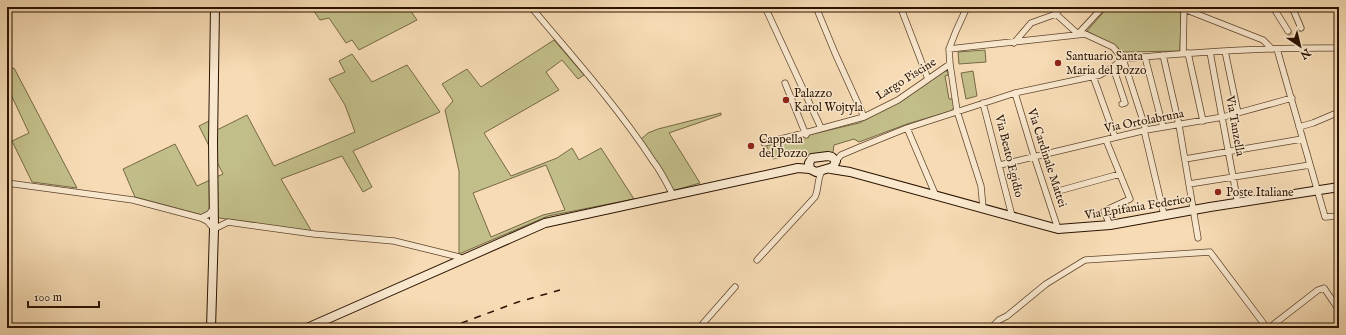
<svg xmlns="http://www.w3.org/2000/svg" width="1346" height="335" viewBox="0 0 1346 335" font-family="'IM FELL English',serif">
<rect width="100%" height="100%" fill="#f6dbb4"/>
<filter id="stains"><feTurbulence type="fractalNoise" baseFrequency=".005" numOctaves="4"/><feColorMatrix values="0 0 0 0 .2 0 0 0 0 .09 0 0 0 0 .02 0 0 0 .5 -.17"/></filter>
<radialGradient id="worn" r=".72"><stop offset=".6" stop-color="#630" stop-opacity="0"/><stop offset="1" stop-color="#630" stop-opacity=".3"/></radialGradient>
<!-- green -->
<path fill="#c2be89" stroke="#766845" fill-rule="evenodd" d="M 311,7 L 408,7 L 417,20 L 359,50 L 352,40 L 346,43 L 329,18 L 320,20 Z
M 1108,7 L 1170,7 L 1181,13 L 1180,51 L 1124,52 L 1087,31 Z
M 554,40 L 584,75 L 578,79 L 562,60 L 546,72 L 559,90 L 484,133 L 511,176 L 557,158 L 572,148 L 579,160 L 601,148 L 634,199 L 548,216 L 459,254 L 459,171 L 445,110 L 453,101 L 442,84 L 467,69 L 481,87 ZM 546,165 L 565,210 L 543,215 L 491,237 L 473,193 Z
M 985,50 L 986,62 L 959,64 L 958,52 Z
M 352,54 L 372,82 L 407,65 L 440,112 L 353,151 L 372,187 L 363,192 L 342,156 L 281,179 L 312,232 L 206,216 L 135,197 L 123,169 L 175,144 L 197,186 L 223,174 L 199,126 L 209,121 L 215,131 L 247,115 L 274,166 L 355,132 L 345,105 L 329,79 L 345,72 L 339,61 Z
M 14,68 L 77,188 L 32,182 L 12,141 L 29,133 L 7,86 L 7,71 Z
M 944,70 L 948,72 L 948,75 L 945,76 L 949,99 L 953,99 L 954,107 L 951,111 L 907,124 L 859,142 L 854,139 L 834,145 L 833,152 L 815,154 L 808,158 L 806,151 L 773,159 L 766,145 L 859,123 L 903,100 Z
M 973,71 L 977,96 L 966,99 L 961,73 Z
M 721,113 L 721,115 L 669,133 L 700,183 L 672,191 L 640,140 L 648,133 L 658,129 Z"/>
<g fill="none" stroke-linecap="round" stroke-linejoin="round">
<!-- street-tunnel -->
<path stroke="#cdb390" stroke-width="5.5" stroke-dasharray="5.5 3" stroke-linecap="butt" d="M 1288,31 L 1298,45"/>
<defs>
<path id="street" d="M 531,7 C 573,57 617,106 653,161 C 661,171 667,184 673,195
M 765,7 L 821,128
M 816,7 L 835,53 L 864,117
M 902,7 L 902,11 L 928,79
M 967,7 L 956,31 L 949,49 L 950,64 L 957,111 L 981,186 L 983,208
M 1179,7 L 1263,40 L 1272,49
M 1273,7 L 1288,31
M 1292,7 L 1301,28
M 1056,14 L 1078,34 L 1103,7
M 1014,43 L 1031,23 L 1056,14 L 1061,7
M 949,49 L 1085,34 L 1113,47 L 1123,59 L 1146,130
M 1277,49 L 1325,217 L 1339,216
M 1225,51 L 1238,113
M 1210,52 L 1238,204
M 1183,53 L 1184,9
M 1188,53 L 1203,121
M 1163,55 L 1179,125 L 1198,238
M 1145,57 L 1163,127
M 1123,59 C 1195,52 1267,47 1339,48
M 1113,67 L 1125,103 L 1122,104
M 1093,76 L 1115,137
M 785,83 L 806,135
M 1015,93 L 1034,156 L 1058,229
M 983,103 L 1012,216
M 1299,127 L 1313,123 L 1339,112
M 907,128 L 936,196
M 1144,130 L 1164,215
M 1106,140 L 1130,199 L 1104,211 L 1110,225
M 764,143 L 805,133 L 864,117 L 898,100 L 950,64
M 1185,159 L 1302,139
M 836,161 L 841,155 L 860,147 L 907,128 L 1015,93 L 1100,75 L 1113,67 L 1123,59
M 1000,165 L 1146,130 L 1223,117 L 1292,98
M 7,183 L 133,200 L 201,218 L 207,221 L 214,229 L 228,222 L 314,234 L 394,241 L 459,257 L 462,259
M 1189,184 L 1310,165
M 1062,190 L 1120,174
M 201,218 L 209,214 L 214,208
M 757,260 L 815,197 C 819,189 817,179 822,171
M 699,328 L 735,287
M 991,328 L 999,320 L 1007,316 L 1046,284 L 1085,260 L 1210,252 L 1267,328
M 1269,328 L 1318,290 L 1324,288 L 1339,310"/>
<path id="secondary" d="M 828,156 L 832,157 L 836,161 L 833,167 L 816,172 L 810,169 L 809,163 L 812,158 Z
M 831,169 L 850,172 L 1058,229 L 1110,225 L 1210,207 L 1339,187
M 211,328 L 214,229 L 213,142 L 215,7
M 307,328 L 545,223 L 798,168 L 810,169"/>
</defs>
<!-- street casing -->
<use href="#street" stroke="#5e452e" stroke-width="7"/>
<!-- secondary casing -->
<use href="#secondary" stroke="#2b1301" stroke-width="10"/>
<!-- street -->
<use href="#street" stroke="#f9e8ce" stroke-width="5.5"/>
<!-- secondary -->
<use href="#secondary" stroke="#f9e8ce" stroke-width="8"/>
<!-- rail -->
<path stroke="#2b1301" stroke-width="1.5" stroke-dasharray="7 7" stroke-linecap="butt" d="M 448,328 L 518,302 L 560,290"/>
</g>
<!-- markers -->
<g fill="#8f2418" stroke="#f9e8ce" stroke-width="1.5">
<circle cx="1058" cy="63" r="4"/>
<circle cx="786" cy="100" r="4"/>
<circle cx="751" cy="146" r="4"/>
<circle cx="1218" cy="192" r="4"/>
</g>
<g text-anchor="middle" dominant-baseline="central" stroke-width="3" stroke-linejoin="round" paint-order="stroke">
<!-- poi labels -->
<g font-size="12" fill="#2b1301" stroke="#f9e8ce" text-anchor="start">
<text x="1066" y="56">Santuario Santa<tspan x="1066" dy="14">Maria del Pozzo</tspan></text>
<text x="794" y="93">Palazzo<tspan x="794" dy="14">Karol Wojtyla</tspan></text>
<text x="759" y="139">Cappella<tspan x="759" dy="14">del Pozzo</tspan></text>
<text x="1226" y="192">Poste Italiane</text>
</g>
<!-- street labels -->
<g font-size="12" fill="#2b1301" stroke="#f9e8ce">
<text transform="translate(906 79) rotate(-32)">Largo Piscine</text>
<text transform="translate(1144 121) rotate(-11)">Via Ortolabruna</text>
<text transform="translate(1235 126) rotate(80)">Via Tanzella</text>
<text transform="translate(1009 156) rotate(76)">Via Beato Egidio</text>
<text transform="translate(1047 158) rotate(72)">Via Cardinale Mattei</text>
<text transform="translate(1138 207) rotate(-9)">Via Epifania Federico</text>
</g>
</g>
<!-- margin -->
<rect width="1346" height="335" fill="none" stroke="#f6dbb4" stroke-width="24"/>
<rect x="8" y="8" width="1330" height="319" fill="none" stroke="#2b1301" stroke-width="2"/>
<rect x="12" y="12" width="1322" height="311" fill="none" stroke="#2b1301"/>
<!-- north arrow -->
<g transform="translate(1300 46) rotate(145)" stroke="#f9e8ce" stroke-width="3" paint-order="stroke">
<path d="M0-3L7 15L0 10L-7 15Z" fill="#2b1301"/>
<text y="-6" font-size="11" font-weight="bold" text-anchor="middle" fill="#2b1301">N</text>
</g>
<!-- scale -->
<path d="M28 301v6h71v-6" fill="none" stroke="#2b1301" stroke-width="2"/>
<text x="34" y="301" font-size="12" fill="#2b1301" stroke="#f9e8ce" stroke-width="3" paint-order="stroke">100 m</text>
<rect width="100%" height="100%" filter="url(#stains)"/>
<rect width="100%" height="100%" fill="url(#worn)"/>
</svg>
